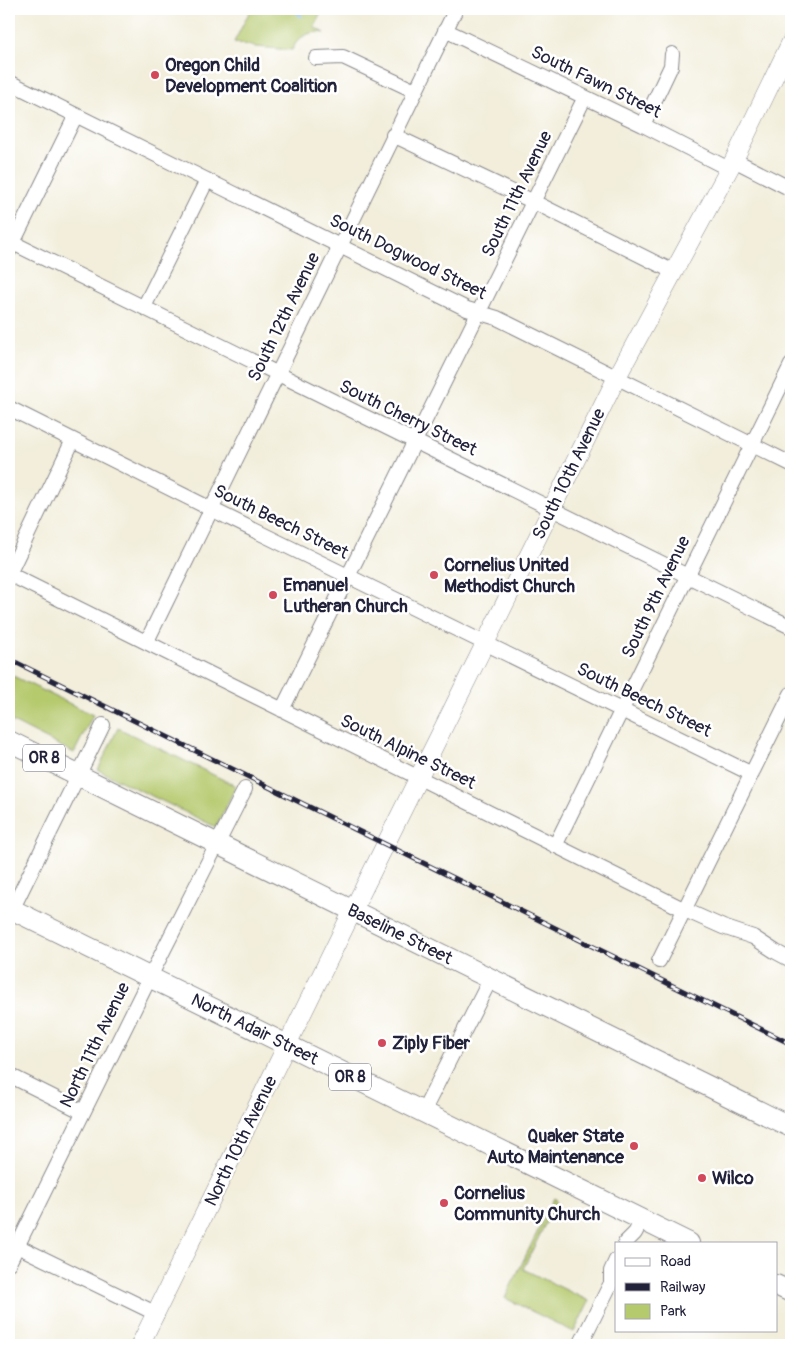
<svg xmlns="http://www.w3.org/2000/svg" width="800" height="1354" viewBox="0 0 800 1354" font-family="Pangolin,sans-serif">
<rect width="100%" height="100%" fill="#fff"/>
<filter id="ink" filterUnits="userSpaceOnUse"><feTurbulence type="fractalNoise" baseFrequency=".02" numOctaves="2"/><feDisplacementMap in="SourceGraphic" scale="10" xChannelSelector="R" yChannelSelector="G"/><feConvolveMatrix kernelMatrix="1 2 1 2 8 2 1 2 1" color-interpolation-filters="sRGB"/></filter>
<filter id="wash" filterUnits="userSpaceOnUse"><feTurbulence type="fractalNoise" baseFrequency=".0096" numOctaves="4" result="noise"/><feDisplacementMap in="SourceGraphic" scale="20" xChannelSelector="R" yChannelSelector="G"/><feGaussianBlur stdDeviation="1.12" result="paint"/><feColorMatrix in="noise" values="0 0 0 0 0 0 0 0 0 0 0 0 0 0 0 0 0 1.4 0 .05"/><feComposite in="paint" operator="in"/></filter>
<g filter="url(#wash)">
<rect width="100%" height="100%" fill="#f2eedb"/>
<!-- green -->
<path fill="#b5c96d" stroke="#6c7654" d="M 251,9 L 323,9 L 314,27 L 325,33 C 311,30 298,36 292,50 L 256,47 L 234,42 Z
M 9,674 L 93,715 L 74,753 L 9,720 Z
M 118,728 L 236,786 L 216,827 L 98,770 Z
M 554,1198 L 557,1200 L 523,1269 L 589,1301 L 574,1332 L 505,1298 Z"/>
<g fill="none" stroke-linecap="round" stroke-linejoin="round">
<!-- stream -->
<path stroke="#84baf3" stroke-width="3" d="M 294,9 L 301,16"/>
</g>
</g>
<g filter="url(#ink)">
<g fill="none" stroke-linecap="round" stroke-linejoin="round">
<defs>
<path id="minor" d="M 445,30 L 643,125 L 729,169
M 316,58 L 343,57 L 415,91
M 9,82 L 467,309 L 497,318 L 791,464
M 643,125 L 671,66 L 672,54
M 393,135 L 534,202 L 674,272
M 734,160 L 791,189
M 9,241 L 791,627
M 9,251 L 76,115
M 144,307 L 207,180
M 9,408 L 211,509 L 752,774
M 9,574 L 685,910 L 723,927 L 753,937 L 776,952 L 791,960
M 9,574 L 73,440
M 147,641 L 456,9
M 282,710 L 585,97
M 555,846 L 791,365
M 9,916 L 103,725
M 659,961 L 791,694
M 9,1075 L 83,1112
M 423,1112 L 491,978
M 9,1242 L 157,1314
M 625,1243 L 635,1233 L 642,1220
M 9,1263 L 150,977 L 245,789
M 611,1283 L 611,1271 L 616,1260
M 580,1345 L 611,1283 L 616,1278"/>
<path id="major" d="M 140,1345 L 353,910 L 617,377 L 734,160 L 791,42"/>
<g id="highway">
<path id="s1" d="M 9,741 L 791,1127"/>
<path id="s2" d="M 9,908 L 689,1243"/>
<path d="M 776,1285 L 791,1292"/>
</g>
</defs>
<!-- minor casing -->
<use href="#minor" stroke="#8a888b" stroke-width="16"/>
<!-- major casing -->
<use href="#major" stroke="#8a888b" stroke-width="19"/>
<!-- highway casing -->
<use href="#highway" stroke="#8a888b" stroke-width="22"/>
<!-- minor -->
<use href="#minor" stroke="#fff" stroke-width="14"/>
<!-- major -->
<use href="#major" stroke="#fff" stroke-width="18"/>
<!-- highway -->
<use href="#highway" stroke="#fff" stroke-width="20"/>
<defs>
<path id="rail" d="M 9,659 L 791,1044"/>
</defs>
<!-- rail casing -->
<use href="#rail" stroke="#22223b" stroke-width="5"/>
<!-- rail -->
<use href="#rail" stroke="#fff" stroke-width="3" stroke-dasharray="9" stroke-linecap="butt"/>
</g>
</g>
<!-- markers -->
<g fill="#d1495b" stroke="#fff" stroke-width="2">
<circle cx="155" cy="75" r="5"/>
<circle cx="434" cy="575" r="5"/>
<circle cx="273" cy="595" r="5"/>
<circle cx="382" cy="1043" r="5"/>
<circle cx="634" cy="1146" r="5"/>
<circle cx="702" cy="1178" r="5"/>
<circle cx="444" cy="1203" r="5"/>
</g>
<g text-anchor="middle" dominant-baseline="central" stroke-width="5" stroke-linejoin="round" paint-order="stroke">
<!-- shield labels -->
<g fill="#fff" stroke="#646476" stroke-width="1">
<rect x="23" y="744.5" width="42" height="27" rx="4"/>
<rect x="329" y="1063.5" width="42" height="27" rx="4"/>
</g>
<g font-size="16" font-weight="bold" fill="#22223b">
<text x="44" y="758">OR 8</text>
<text x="350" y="1077">OR 8</text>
</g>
<!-- poi labels -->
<g font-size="18" font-weight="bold" fill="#22223b" stroke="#fff" text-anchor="start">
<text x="165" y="65">Oregon Child<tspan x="165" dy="21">Development Coalition</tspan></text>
<text x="444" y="565">Cornelius United<tspan x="444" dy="21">Methodist Church</tspan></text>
<text x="283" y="585">Emanuel<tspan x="283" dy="21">Lutheran Church</tspan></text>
<text x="392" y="1043">Ziply Fiber</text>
<text x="624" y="1136" text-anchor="end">Quaker State<tspan x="624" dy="21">Auto Maintenance</tspan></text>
<text x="712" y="1178">Wilco</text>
<text x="454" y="1193">Cornelius<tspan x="454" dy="21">Community Church</tspan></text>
</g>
<!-- street labels -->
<g font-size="18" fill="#22223b" stroke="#fff">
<text transform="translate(596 82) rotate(26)">South Fawn Street</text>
<text transform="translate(517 194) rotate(-64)">South 11th Avenue</text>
<text transform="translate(408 257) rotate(26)">South Dogwood Street</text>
<text transform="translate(284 317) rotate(-64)">South 12th Avenue</text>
<text transform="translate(408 418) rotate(26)">South Cherry Street</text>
<text transform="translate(569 474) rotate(-64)">South 10th Avenue</text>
<text transform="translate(281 522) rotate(26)">South Beech Street</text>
<text transform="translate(656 597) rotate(-64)">South 9th Avenue</text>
<text transform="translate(644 700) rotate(26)">South Beech Street</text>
<text transform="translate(408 752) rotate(26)">South Alpine Street</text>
<text stroke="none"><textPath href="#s1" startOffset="436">Baseline Street</textPath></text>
<text stroke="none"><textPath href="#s2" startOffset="274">North Adair Street</textPath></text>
<text transform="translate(95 1045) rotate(-64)">North 11th Avenue</text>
<text transform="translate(241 1141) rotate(-64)">North 10th Avenue</text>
</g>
</g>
<!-- margin -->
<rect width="800" height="1354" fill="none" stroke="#fff" stroke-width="30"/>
<!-- legend -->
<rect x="615" y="1242" width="162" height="90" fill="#ffffff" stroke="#a7a7b1"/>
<rect x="625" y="1258" width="25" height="8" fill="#ffffff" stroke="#a7a7b1"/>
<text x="660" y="1266" font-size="15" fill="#22223b">Road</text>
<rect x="625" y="1283" width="25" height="8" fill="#22223b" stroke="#a7a7b1"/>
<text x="660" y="1292" font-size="15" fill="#22223b">Railway</text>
<rect x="625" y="1304" width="25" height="15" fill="#b5c96d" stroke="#a7a7b1"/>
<text x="660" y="1316" font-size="15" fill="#22223b">Park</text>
</svg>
